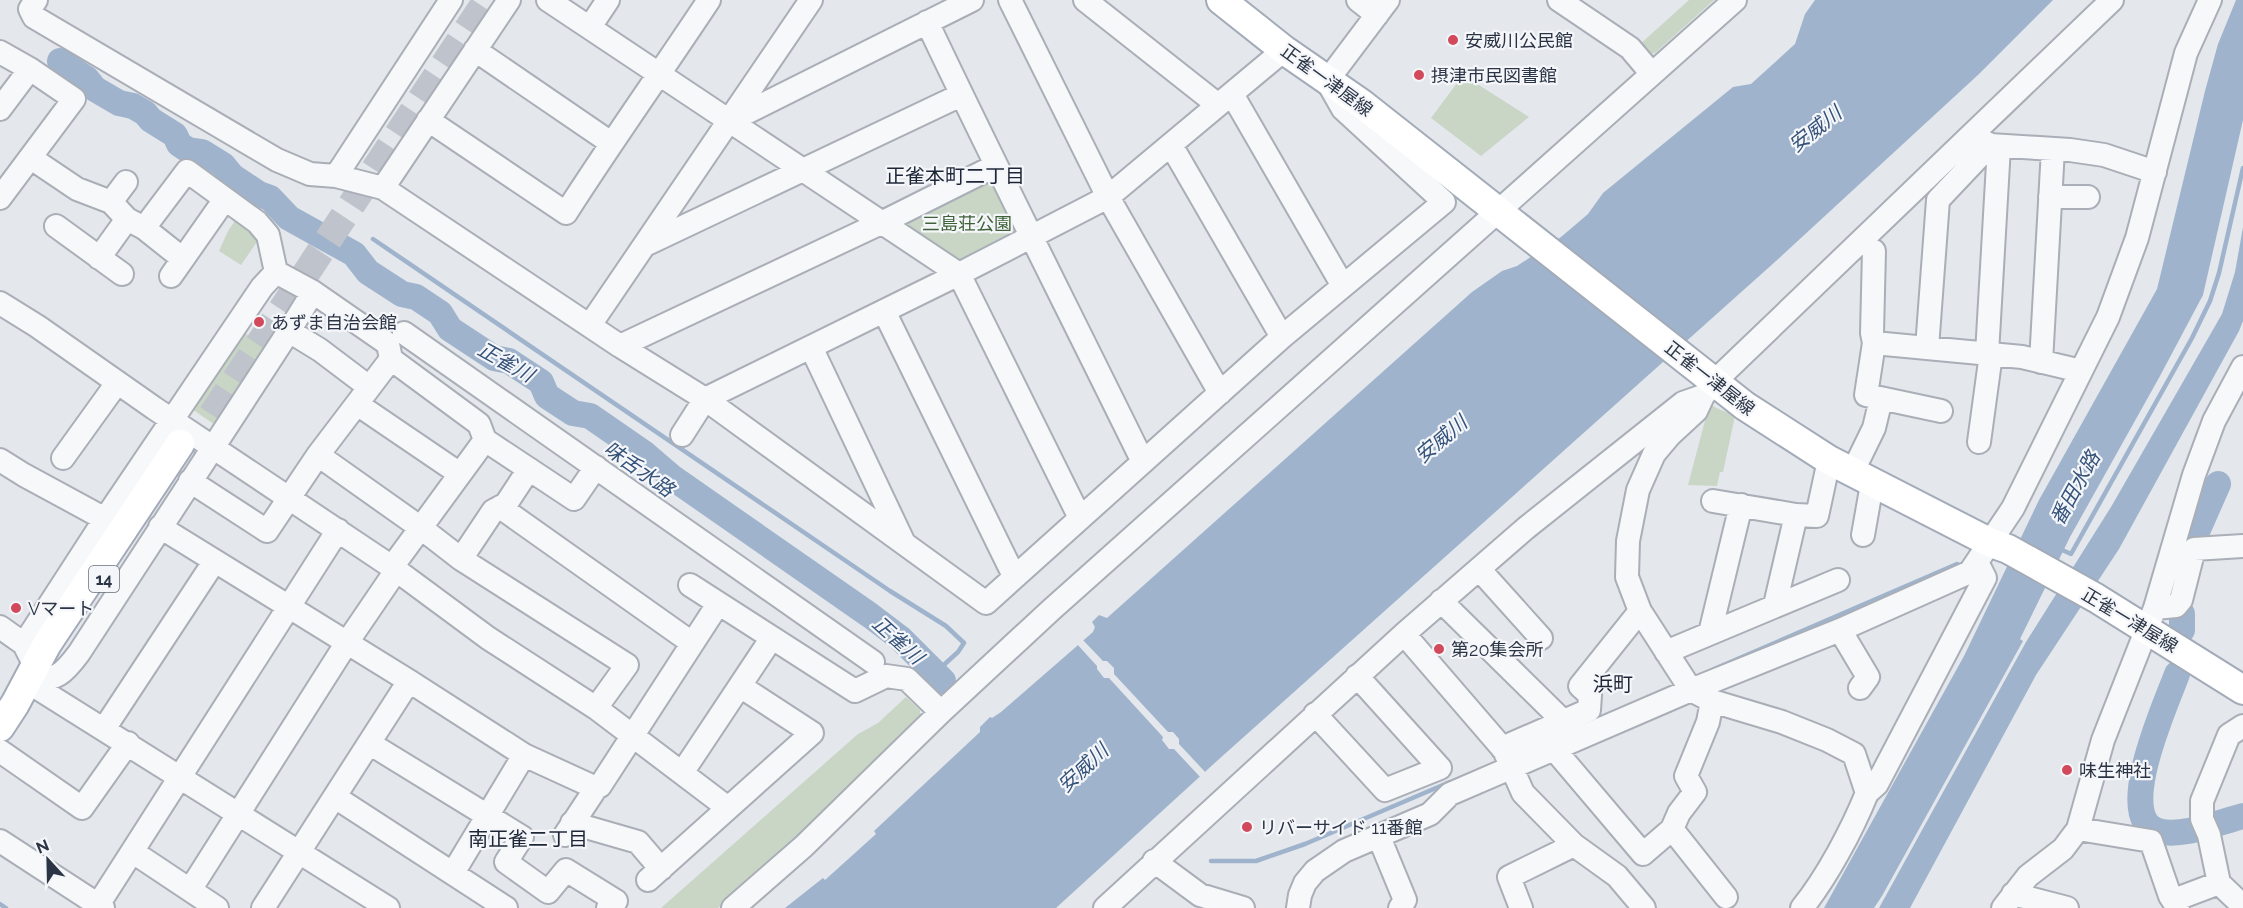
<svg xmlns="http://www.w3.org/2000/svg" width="2243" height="908" viewBox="0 0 2243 908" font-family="Raleway,'Noto Sans JP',sans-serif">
<rect width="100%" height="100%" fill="#e4e7ec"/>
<!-- green -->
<path fill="#c9d6c5" d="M 1689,0 L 1714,0 L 1655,53 L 1645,55 L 1638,46 Z
M 1463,75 L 1529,117 L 1481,156 L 1431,118 Z
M 992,173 L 1023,228 L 965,262 L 955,261 L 899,223 Z
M 239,215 L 261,236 L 241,265 L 219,251 L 228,231 Z
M 240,330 L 269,349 L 218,427 L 189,407 Z
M 1709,403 C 1717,410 1726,411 1735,416 L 1723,472 L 1720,472 L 1717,486 L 1688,485 L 1707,413 L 1705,411 Z
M 906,697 L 920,710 L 920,717 L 817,820 L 718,908 L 661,908 L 858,734 L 878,723 Z"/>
<!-- water -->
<path fill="#9fb4cc" d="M 1815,0 L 2053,0 L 1979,74 L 1776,261 L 1218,760 L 1056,908 L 785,908 L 823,878 L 825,880 L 876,834 L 874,831 L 980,732 L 980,727 L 990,717 L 992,718 L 1001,712 L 1093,632 L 1095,627 L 1092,622 L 1099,615 L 1107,618 L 1472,292 L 1502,271 L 1517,266 L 1561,237 L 1588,214 L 1603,193 L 1733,87 L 1751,84 L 1795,44 L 1805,14 Z
M 2236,0 L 2243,0 L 2243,120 L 2203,295 L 2160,376 L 2070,537 L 2020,639 L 2023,641 L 1882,896 L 1874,908 L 1824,908 L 1964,656 L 2039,500 L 2157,289 L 2205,91 L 2218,44 Z
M 2243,227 L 2243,321 L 2239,331 L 2119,549 L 2036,675 L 1910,908 L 1879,908 L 2026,642 L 2111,507 L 2222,314 L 2235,272 Z"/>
<!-- pier -->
<path fill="#e4e7ec" d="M 1081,638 L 1103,661 L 1107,661 L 1114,668 L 1114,674 L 1168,732 L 1173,732 L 1179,739 L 1179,744 L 1207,774 L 1202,779 L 1174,749 L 1169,749 L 1162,740 L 1163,737 L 1109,678 L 1104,678 L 1097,669 L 1097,666 L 1076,643 Z"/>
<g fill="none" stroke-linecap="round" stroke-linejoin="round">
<!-- stream -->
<path stroke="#9fb4cc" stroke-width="4.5" d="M 373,239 L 890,591 L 946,626 L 964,643 L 958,652 L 935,673
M 2060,549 L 2071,554 L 2192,338 L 2210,301 L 2219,273 L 2243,168
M 1712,670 L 1957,564
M 1211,861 L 1256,861 L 1305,844 L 1450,782
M 0,904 L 6,908"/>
<!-- river -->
<path stroke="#9fb4cc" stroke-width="26" d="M 60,61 L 87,79 L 95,89 L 119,103 L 133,106 L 145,113 L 151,120 L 175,135 L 179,144 L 188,150 L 202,152 L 223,165 L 232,176 L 259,194 L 270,198 L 289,218 L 354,254 L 368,272 L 402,294 L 416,297 L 440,313 L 450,329 L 494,358 L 509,361 L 541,382 L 547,396 L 573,413 L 590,416 L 645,454 L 673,478 L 871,616 L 900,638 L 943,681
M 2192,543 L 2218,484
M 2182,614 L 2182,630
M 2177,674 C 2167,702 2113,818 2158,831 C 2182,838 2219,822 2243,816"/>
<!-- major-tunnel -->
<path stroke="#bfc3cb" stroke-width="28" stroke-dasharray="28 14" stroke-linecap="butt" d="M 189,450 L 487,0"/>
<defs>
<path id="minor" d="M 36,0 L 30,9 L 34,17 L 277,160 L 310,174 L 336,176 L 383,188 L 620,346 L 705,399 L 986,603 L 1282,337 L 1444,202 L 1343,109 L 1327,81 L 1388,0
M 548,0 L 959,274 L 1080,518
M 1010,0 L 1108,197 L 1220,393
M 1085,0 L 1218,105
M 1358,0 L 1377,15
M 1559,0 L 1630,48 L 1652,74
M 927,22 C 997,170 1071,315 1143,462
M 590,27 L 608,0
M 475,50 L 611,143
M 0,52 L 30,69 L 74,99 L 0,198
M 1232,94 L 1343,286
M 0,109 L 30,69
M 428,120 L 566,213 C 612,141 662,71 709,0
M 730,121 L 972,0
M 1987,143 L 1990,145 L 2070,150 L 2104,155 L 2155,172
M 1171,145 L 1282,337
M 31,158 L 77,189 L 111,202 L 127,219 L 144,228 L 183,259
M 336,176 L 451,0
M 383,188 L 509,0
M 2050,197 L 2088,197
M 111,202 L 126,182
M 56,226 L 122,274
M 144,228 L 187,171 L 257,222 L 268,235 L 276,272
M 647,244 L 961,95
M 1874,251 L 1872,333 L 1874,343 L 1866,395 L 1941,411
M 99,258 L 127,219
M 276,272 L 313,292 L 388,344 L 391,359 L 479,424 L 485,440 L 574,499 L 596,467
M 171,276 L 225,199
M 0,303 L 37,326 L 154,408 L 392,567 L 488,638 L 596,708 L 728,808
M 884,311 L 1014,576
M 590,325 L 811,0
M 289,331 L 320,350 L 369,387
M 404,333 L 873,662
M 1874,343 L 2022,357 L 2081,371
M 620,346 L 881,223 L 995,166
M 811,347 L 903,541
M 1927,348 L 1938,200 L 1990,145
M 1987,354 L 1999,146
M 2041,362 L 2053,149
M 1703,396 L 1696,411 L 1670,435 L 1654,454 L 1638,490 L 1628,541 L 1627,577 L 1640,611 L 1691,690 L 1712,701 L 1782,722 L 1827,740 L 1854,754 L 1867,793 C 1852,830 1827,877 1802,908
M 357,404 L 460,474
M 682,435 L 705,399 L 959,274 L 1108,197 L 1284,50
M 1979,442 L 1991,354
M 318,455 L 421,528 L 461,559 L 627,665 L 596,708
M 63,458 L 117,383
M 0,460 L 24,475 L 105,519
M 1852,473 L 1874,428 L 1881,399
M 190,481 L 267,531 L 318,455 L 391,359
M 1713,501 L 1796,515 L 1817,516 L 1829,460
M 500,507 L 692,643
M 160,527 L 409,681 L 524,755 L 596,788
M 1863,535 L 1872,484
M 461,559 L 493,511 L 506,504 L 529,469
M 1479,569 L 1541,638
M 690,585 L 855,691 L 886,676 L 907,679 L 941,712
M 1441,601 L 1563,721
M 1775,605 L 1796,515
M 2155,608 L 2176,606 L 2181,600 L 2194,549 L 2243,546
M 0,627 L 24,644 L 31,658
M 1840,630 L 1868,677 L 1860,688
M 1710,633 L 1741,505
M 1404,634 L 1504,750 L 1523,793 L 1574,845 L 1617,876 L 1644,908
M 24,644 L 105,519 L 262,287 L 276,272
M 1666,652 L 1838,580
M 31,684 C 58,677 62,676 79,653 L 289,331 L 313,292
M 31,684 L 388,908
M 1315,714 L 1385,790 L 1440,768 L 1357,676
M 104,729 L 214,562
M 369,743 L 522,837 L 506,862 L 548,892 L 566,870 L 616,901 L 608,908
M 1502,748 L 1589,710 L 1590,695 L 1580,686 L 1640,611
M 1554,749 L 1643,854 L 1672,829 L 1679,813 L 1695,792 L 1686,776 L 1708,722 L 1712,701
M 0,751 L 82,808 L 128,743
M 682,773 L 771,639
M 1867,793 L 1877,784 L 1985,578 L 1977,562
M 335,797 L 506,908
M 572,823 L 638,842 L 661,869
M 1672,829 L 1726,897
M 2078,829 L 2151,841 L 2170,896 L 2178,908
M 565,835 L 596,788 L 600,786 L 718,604
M 1379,837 L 1405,900 L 1400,908
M 0,841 L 103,908
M 133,852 L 217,908
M 1154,861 L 1200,895 L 1243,908
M 453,873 L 524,755
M 648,880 L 812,733 L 740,686
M 2219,883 L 2243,906
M 190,890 L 346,644 L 393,575 L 392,567 L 485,440
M 2013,894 L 2067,908
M 2174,900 L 2219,883 L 2209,835 L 2202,819 L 2202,801 L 2229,735 L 2243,726
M 98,905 L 338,530
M 263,908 L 409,681
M 733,908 L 804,846 L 941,712 L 1051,610 L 1735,0
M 1105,908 L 1404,634 L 1526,528 L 1683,403 L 1703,396 L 1714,382 L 2112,0
M 1298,908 L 1300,895 L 1305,883 L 1315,871 L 1344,851 L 1430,814 L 1450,794 L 1691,690 L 1840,630 L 1970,572 L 2013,508 L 2108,317 L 2137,238 L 2186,53 L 2210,0
M 1521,908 L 1509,877 L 1574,845
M 2003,908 L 2028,876 L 2063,849 L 2078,829 L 2103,740 L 2155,608 L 2194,475 L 2214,421 L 2243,367"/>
<path id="major" d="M 1221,0 L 1284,50 L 1362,104 L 1745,406 L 1829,460 L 1991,543 L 2008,549 L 2096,598 L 2243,690
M 0,727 L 15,704 L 47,644 L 180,444"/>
</defs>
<!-- minor casing -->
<use href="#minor" stroke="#a9aeb7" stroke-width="26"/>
<!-- major casing -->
<use href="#major" stroke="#a3abb8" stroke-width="32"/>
<!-- minor -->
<use href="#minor" stroke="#f7f8fa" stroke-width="22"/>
<!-- major -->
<use href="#major" stroke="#fff" stroke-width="28"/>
</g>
<!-- markers -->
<g fill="#d1495b" stroke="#f4f6f9" stroke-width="2">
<circle cx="1453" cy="40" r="6"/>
<circle cx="1419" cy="75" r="6"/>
<circle cx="259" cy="322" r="6"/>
<circle cx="16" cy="608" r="6"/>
<circle cx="1439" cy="649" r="6"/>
<circle cx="2067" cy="770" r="6"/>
<circle cx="1247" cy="827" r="6"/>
</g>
<g text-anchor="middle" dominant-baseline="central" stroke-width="4.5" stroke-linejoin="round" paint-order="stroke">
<!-- shield labels -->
<rect fill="#f4f6f9" stroke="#676e7b" stroke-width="1.5" x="89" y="566" width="30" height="26" rx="4.5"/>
<g font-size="16" font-weight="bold" fill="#2b3445">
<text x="104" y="579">14</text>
</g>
<!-- poi labels -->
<g font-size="18" fill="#2b3445" stroke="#f4f6f9" text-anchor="start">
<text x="1465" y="40">安威川公民館</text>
<text x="1431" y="75">摂津市民図書館</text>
<text x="271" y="322">あずま自治会館</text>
<text x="28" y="608">Vマート</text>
<text x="1451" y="649">第20集会所</text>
<text x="2079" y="770">味生神社</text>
<text x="1259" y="827">リバーサイド 11番館</text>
</g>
<!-- street labels -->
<g font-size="18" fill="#2b3445" stroke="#f4f6f9">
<text transform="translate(1327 80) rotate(36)">正雀一津屋線</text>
<text transform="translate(1710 378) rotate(38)">正雀一津屋線</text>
<text transform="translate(2130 620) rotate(31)">正雀一津屋線</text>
</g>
<!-- park labels -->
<g font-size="18" fill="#3f6138" stroke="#f4f6f9">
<text x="967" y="223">三島荘公園</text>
</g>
<!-- water labels -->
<g font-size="20" font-style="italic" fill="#34527a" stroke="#f4f6f9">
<text transform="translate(1815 129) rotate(-38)">安威川</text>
<text transform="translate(506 362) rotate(29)">正雀川</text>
<text transform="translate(1441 439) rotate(-40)">安威川</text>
<text transform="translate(639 469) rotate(35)">味舌水路</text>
<text transform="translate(2075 488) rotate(-61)">番田水路</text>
<text transform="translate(898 640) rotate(42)">正雀川</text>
<text transform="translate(1083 768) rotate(-43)">安威川</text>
</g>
<!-- neighbourhood labels -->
<g font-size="20" fill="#1d2536" stroke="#f4f6f9">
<text x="955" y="176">正雀本町二丁目</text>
<text x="1613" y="684">浜町</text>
<text x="528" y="839">南正雀二丁目</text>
</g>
</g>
<!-- north arrow -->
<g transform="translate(48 860) rotate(338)" stroke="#f4f6f9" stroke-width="4.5" paint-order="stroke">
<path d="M0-4.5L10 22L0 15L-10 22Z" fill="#2b3445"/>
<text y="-9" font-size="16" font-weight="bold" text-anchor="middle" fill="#2b3445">N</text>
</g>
</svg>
